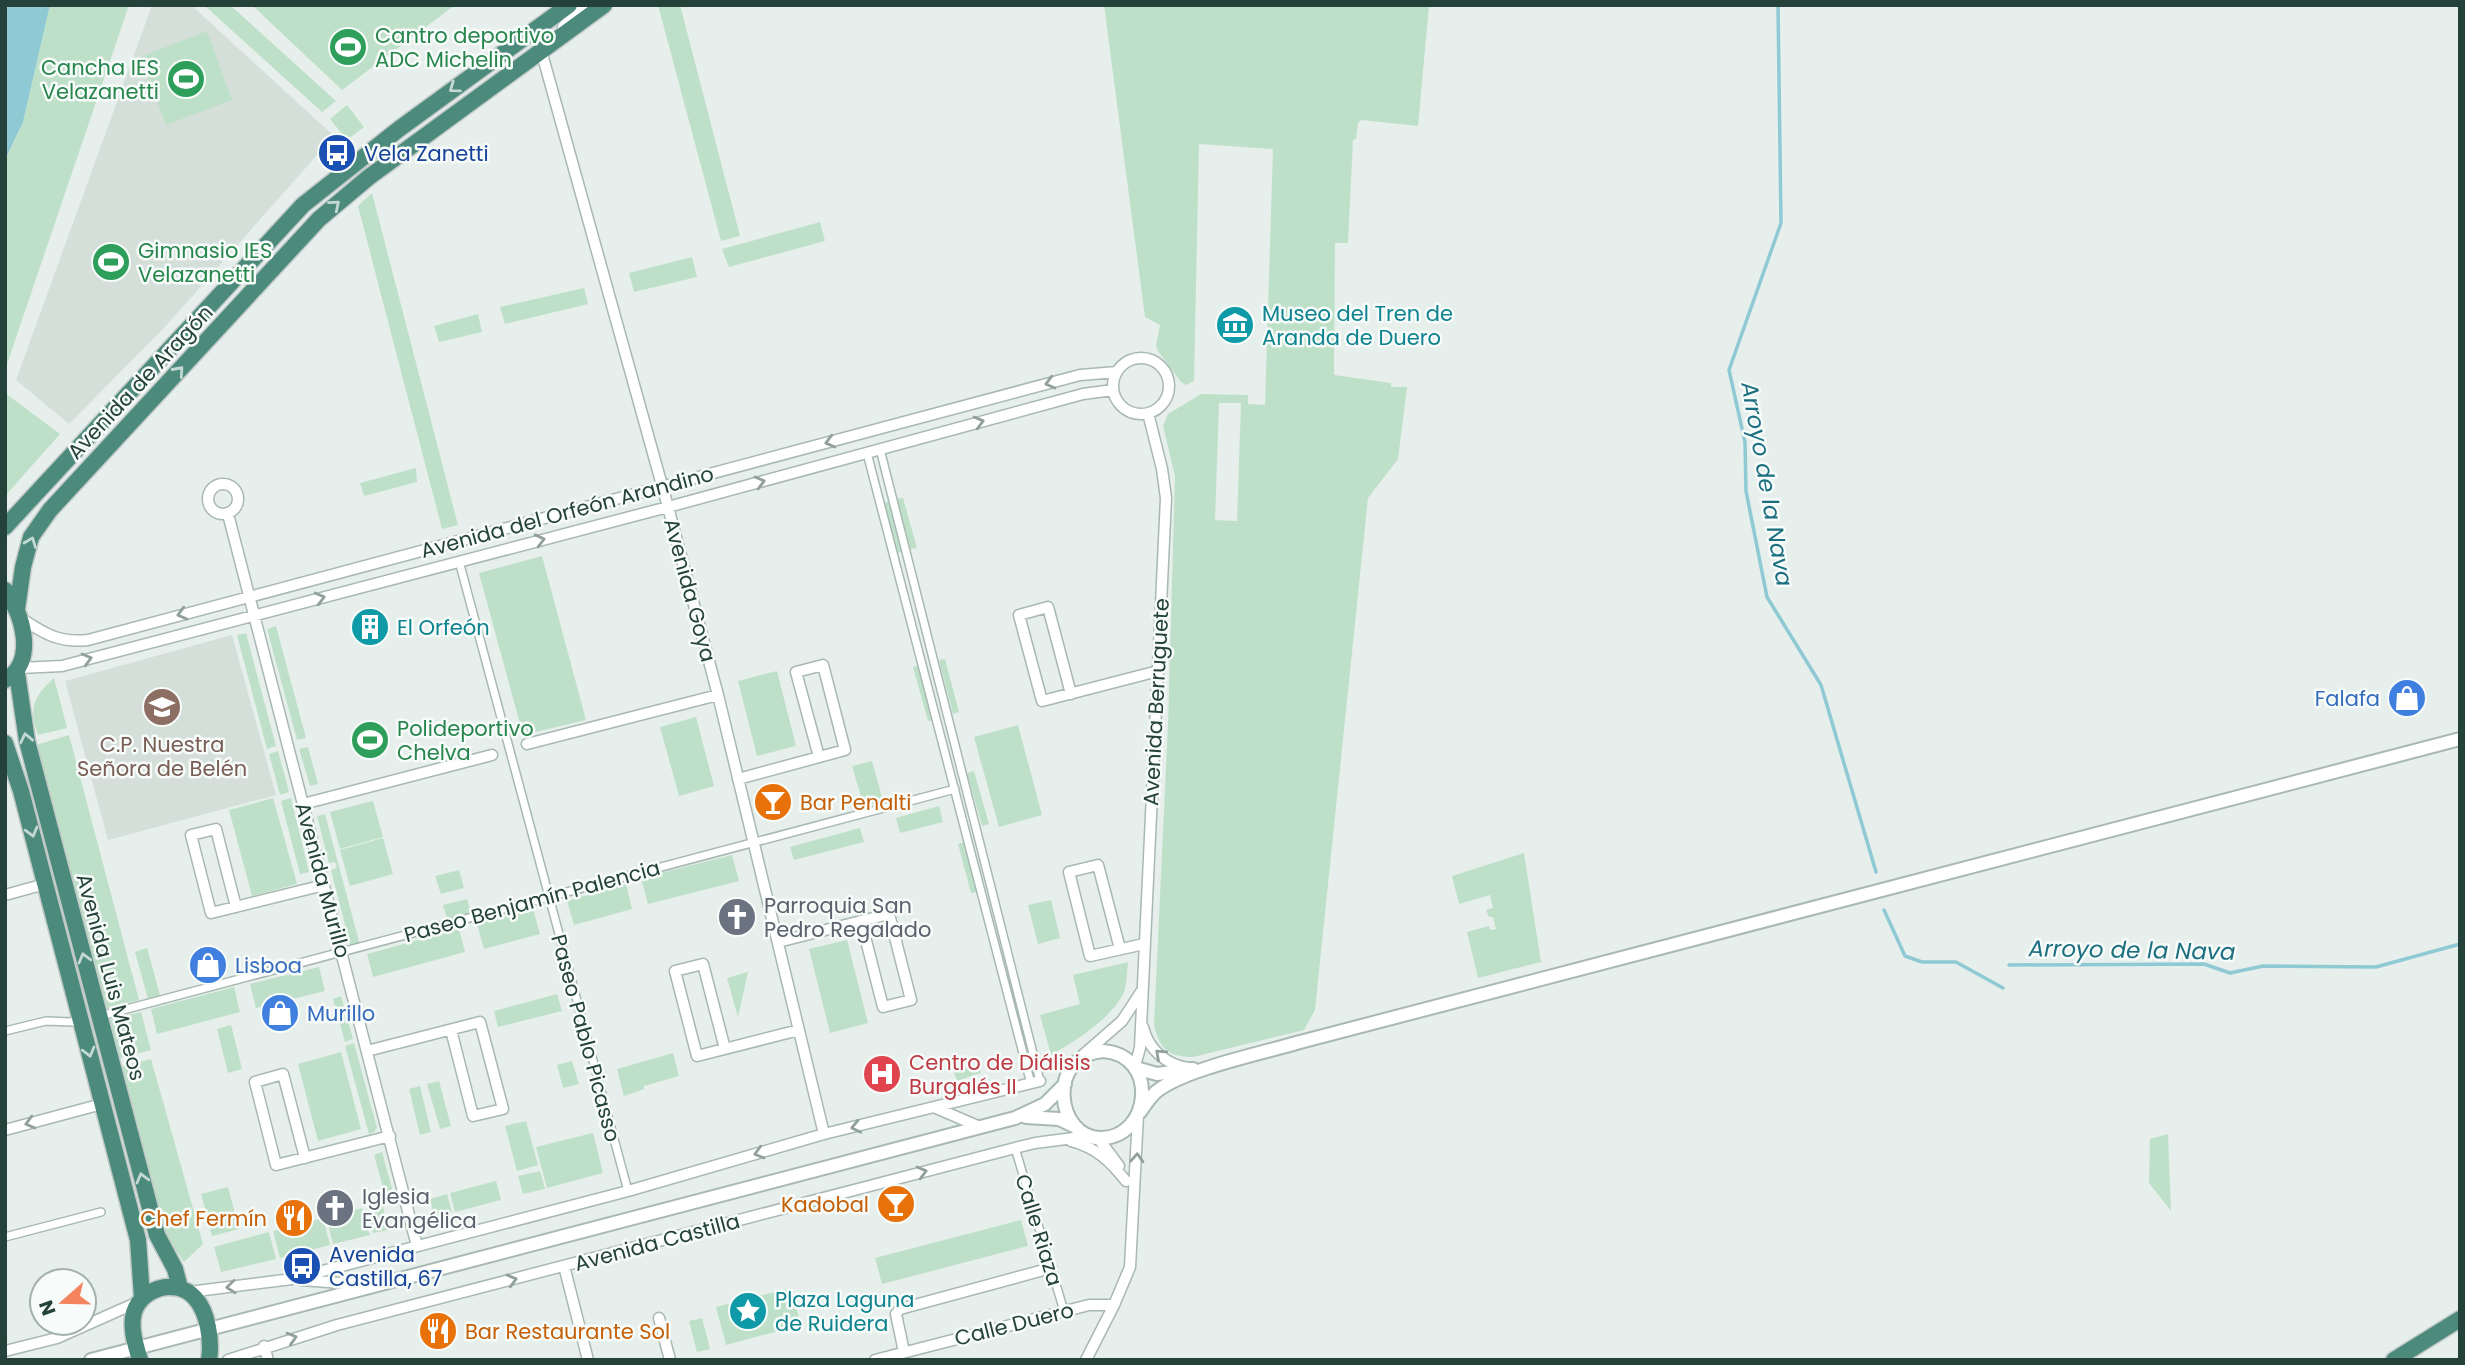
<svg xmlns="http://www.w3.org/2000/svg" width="2465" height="1365" viewBox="0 0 2465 1365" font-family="Poppins,sans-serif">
<rect width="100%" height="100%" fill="#e6efeb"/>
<!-- built -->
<path fill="#d4dfda" d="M 152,5 L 191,5 L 334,136 L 163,329 L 69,424 L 16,380 Z
M 232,635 L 276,795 L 108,840 L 65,681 Z"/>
<!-- green -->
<path fill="#bfe0c8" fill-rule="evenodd" d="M 50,5 L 129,5 L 5,370 L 5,161 L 23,122 Z
M 204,5 L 230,5 L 336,101 L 322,112 Z
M 252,5 L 455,5 L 342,90 Z
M 658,5 L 680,5 L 740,236 L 721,241 Z
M 1104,5 L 1429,5 L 1418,126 L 1361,120 L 1358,123 L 1356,139 L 1353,140 L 1348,243 L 1335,243 L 1334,375 L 1391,383 L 1391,387 L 1407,387 L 1398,459 L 1368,498 L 1315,1010 L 1304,1030 L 1193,1057 C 1168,1057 1159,1048 1154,1025 L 1168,725 L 1175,476 L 1163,426 L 1168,414 L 1201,394 L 1248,395 L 1248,404 L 1265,405 L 1273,149 L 1199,144 L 1194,381 L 1186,385 L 1181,382 L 1158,351 L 1156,345 L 1160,325 L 1145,317 ZM 1219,403 L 1241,403 L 1237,521 L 1215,520 Z
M 207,31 L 232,100 L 166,125 L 140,57 Z
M 347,105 L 364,127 L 347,140 L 330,119 Z
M 372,193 L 458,525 L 442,529 L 358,206 Z
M 820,222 L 825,241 L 729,267 L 722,249 Z
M 692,257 L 697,277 L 634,292 L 629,273 Z
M 584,288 L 588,304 L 505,324 L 500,307 Z
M 478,314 L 482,332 L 439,342 L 434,326 Z
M 5,393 L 60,434 L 5,496 Z
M 416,468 L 417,482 L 364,496 L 360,483 Z
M 903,498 L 917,548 L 910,549 L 896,499 Z
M 890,501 L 904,551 L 897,553 L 883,503 Z
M 542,556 L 586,720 L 523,735 L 479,573 Z
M 276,626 L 306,738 L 297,740 L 267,629 Z
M 246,633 L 276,746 L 267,749 L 237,635 Z
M 945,659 L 959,712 L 953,714 L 939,660 Z
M 919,665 L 933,720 L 928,721 L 913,667 Z
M 777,671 L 796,746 L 757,756 L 738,681 Z
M 54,678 L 67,728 L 38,735 C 28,708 34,696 54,678 Z
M 696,717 L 714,786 L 679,796 L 660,727 Z
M 1018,725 L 1042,815 L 999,827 L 974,737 Z
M 69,735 L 139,1000 L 106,1009 L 36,745 Z
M 308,747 L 318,784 L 310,786 L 299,749 Z
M 278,751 L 289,792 L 280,795 L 269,754 Z
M 872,761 L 883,801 L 864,807 L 852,766 Z
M 974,771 L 989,824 L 982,826 L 967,773 Z
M 273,798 L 297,884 L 252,896 L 229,810 Z
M 291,798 L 309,872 L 300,874 L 281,801 Z
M 373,801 L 383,837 L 340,849 L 330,812 Z
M 939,806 L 943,822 L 900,833 L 896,818 Z
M 325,814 L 360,945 L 351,948 L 331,870 L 337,868 L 335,862 L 329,863 L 317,816 Z
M 860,828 L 864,842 L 794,860 L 790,847 Z
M 383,838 L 393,874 L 350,886 L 340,850 Z
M 965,842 L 977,892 L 971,893 L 958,844 Z
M 1524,853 L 1541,962 L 1478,978 L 1467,932 L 1489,926 L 1490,930 L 1496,929 L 1493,917 L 1489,917 L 1486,910 L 1493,908 L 1490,895 L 1459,904 L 1452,876 Z
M 732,855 L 739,881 L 648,904 L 641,878 Z
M 459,870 L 464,888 L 441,894 L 435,876 Z
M 626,884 L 632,909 L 574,925 L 567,901 Z
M 467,899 L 472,916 L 448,922 L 443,905 Z
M 1051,900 L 1060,938 L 1038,944 L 1028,905 Z
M 533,909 L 540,934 L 484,949 L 477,924 Z
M 459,929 L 465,952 L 373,977 L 367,954 Z
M 847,940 L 868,1023 L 830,1033 L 809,949 Z
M 147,948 L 160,995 L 148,999 L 135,952 Z
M 1128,962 C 1127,970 1127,981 1125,989 C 1116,1016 1074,1042 1051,1055 L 1040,1015 L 1080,1004 L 1073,975 Z
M 319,967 L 325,991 L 256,1008 L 250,984 Z
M 748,972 L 738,1017 L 727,978 Z
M 234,987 L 240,1012 L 157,1034 L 151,1009 Z
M 557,994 L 562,1011 L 498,1027 L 494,1011 Z
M 341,996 L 353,1039 L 345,1042 L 333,999 Z
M 141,1012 L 151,1050 L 120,1058 L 110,1019 Z
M 231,1025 L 242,1069 L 228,1073 L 217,1029 Z
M 354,1043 L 377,1128 L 374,1132 L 369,1134 L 345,1046 Z
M 341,1052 L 361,1129 L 318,1141 L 298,1064 Z
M 673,1053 L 679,1076 L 644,1086 L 644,1089 L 624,1096 L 617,1069 Z
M 151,1059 L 203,1244 L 184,1262 L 166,1237 L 122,1066 Z
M 572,1061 L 579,1084 L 563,1088 L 557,1065 Z
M 963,1061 L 966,1068 L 978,1064 L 981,1073 L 957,1081 L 952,1065 Z
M 439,1081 L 451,1126 L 440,1129 L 427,1084 Z
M 420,1086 L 431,1132 L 420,1135 L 409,1089 Z
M 526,1121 L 538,1165 L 517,1171 L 505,1126 Z
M 593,1133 L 603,1173 L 547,1188 L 536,1147 Z
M 2168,1134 L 2171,1211 L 2149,1183 L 2150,1139 Z
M 382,1152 L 395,1199 L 393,1200 L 394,1203 L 388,1205 L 374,1155 Z
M 540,1171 L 545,1189 L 523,1194 L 518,1176 Z
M 496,1181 L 501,1200 L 455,1212 L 450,1193 Z
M 228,1187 L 239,1229 L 212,1236 L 201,1194 Z
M 447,1194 L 452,1213 L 435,1217 L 430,1199 Z
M 382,1203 L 389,1230 L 373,1233 L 367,1207 Z
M 362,1208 L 370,1235 L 333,1244 L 326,1217 Z
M 323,1218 L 330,1245 L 280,1258 L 273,1231 Z
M 1021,1220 L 1028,1246 L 882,1284 L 875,1258 Z
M 269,1232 L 276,1259 L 221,1272 L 214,1247 Z
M 791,1288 L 801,1325 L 726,1345 L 716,1307 Z
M 702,1318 L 710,1349 L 697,1352 L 689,1321 Z"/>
<!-- water -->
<path fill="#8ec9d4" d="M 8,5 L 50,5 L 23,122 L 5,160 L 5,19 Z"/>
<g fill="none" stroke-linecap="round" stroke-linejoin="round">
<!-- stream -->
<path stroke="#8ec9d4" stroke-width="3.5" d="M 1778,5 L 1781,223 L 1729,370 L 1745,442 L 1746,491 L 1767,597 L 1821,685 L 1876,872
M 1884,910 L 1905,956 L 1922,962 L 1956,962 L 2003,988
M 2009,965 L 2204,964 L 2230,973 L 2263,966 L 2376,967 L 2460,944"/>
<defs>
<path id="pedestrian" d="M 880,449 L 1040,1081
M 867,453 L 1031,1084
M 459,561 L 628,1191
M 108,1014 L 955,789
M 5,1031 L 46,1021 L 72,1022
M 1015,1148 L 1064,1311
M 5,1237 L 101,1212"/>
<path id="minor" d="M 563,27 L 584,5
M 543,48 L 541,50 L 668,507 L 718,695 L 824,1134
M1113 386a28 28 0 1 1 56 0a28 28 0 1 1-56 0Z
M208 499a15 15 0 1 1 30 0a15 15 0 1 1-30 0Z
M 228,514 L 417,1246
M 22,619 C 45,634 59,643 88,640 L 1080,375 L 1117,372
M 20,668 L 62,666 L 668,507 L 1083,394 L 1113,390
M 1071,694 L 1048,607 L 1019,615 L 1042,701 L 1158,671
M 527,744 L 718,695
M 738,779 L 845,750 L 823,665 L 796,672 L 819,757
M 303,804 L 492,755
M 5,895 L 45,884
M 236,907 L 216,829 L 191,835 L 211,913 L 324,885
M 778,942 L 889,914 L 911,1000 L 883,1007 L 861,921
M 1120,949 L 1098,865 L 1069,872 L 1090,956 L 1144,944
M 1143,1027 C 1148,1049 1166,1065 1189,1068
M 725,1049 L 703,964 L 675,971 L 697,1056 L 799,1030
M 367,1051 L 480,1022 L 503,1109 L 473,1116 L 451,1030
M 1083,1055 L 1122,1021 L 1141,992
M 1135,1066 L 1140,1048 L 1166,498 L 1162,469 L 1148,413
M 936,1108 L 980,1127
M 5,1130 L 102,1104
M 1098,1138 L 1119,1166
M 1071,1141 C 1097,1148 1110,1161 1126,1181
M 305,1158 L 283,1074 L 255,1082 L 276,1165 L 390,1136
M 564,1266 L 588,1360
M 301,1280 L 369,1285
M 189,1292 L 292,1279 L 628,1191 L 824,1134 L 1040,1081
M 659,1318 L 670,1360
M 264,1346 L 268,1360
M 5,1351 L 57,1338 L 138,1302
M 904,1352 L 896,1314 L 900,1309 L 1051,1268
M 228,1360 L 337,1325 L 1015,1148 L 1035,1143 L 1089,1136
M 875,1360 L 1089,1305 L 1114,1305
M 1086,1360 L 1114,1305 L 1130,1267 L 1138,1115"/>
<path id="tertiary" d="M 1103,1051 C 1160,1055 1151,1139 1100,1138 C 1057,1138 1045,1056 1103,1051 Z
M 1136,1068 L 1157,1074 L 1193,1069
M 1140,1112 C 1145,1105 1150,1097 1157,1091 C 1185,1069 1263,1053 1300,1042 L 2460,739
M 1026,1117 L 1059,1119 L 1074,1126
M 91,1360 L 1015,1118 L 1045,1104 L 1065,1084"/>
<path id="trunk" d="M 5,527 L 303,205 L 399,129 L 569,5
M 5,590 C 23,613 37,663 5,680
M 17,609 L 23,567 L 31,537 L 50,510 L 319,219 L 369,177 L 604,5
M 17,673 L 27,741 L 157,1235 L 175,1269 L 180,1288
M 5,743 L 21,791 L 138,1240 L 142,1297
M 140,1360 C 136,1346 131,1332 133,1317 C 137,1289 176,1276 195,1298 C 208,1312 212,1341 209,1360
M 2394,1360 L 2460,1319"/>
</defs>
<!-- pedestrian casing -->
<use href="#pedestrian" stroke="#a8b8b2" stroke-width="10"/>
<!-- minor casing -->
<use href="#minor" stroke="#a8b8b2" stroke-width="13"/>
<!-- tertiary casing -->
<use href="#tertiary" stroke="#a8b8b2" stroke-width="16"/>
<!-- trunk casing -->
<use href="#trunk" stroke="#c2cac8" stroke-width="19"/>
<!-- pedestrian -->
<use href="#pedestrian" stroke="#fff" stroke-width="7"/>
<!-- minor -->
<use href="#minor" stroke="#fff" stroke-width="10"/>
<!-- tertiary -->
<use href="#tertiary" stroke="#fff" stroke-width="12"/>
<!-- trunk -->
<use href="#trunk" stroke="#4c8a7c" stroke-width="16"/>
</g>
<!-- one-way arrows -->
<defs><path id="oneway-chevron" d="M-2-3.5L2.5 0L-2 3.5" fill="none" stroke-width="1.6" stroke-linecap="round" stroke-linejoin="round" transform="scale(1.75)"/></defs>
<g stroke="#c4d9d4">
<use href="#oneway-chevron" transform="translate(454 88) rotate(144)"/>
<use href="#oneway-chevron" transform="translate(335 205) rotate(-40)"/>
<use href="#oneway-chevron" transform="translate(179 371) rotate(-48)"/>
<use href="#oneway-chevron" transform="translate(31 542) rotate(-69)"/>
<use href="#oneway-chevron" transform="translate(26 738) rotate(-102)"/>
<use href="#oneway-chevron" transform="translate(32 832) rotate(75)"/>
<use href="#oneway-chevron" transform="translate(84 958) rotate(-105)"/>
<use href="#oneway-chevron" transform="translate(89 1052) rotate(75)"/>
<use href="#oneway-chevron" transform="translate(142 1178) rotate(-105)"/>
</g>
<g stroke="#92a09c">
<use href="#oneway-chevron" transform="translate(1050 383) rotate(165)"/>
<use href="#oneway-chevron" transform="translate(979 422) rotate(-15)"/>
<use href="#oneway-chevron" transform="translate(830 442) rotate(165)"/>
<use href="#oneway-chevron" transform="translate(760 482) rotate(-15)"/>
<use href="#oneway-chevron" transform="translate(540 540) rotate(-14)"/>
<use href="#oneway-chevron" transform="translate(320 598) rotate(-15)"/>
<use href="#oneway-chevron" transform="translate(182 614) rotate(165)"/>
<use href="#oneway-chevron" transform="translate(87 659) rotate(-15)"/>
<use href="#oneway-chevron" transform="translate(1160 1054) rotate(-138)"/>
<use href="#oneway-chevron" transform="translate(30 1123) rotate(165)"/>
<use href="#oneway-chevron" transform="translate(856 1127) rotate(167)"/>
<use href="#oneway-chevron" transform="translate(759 1153) rotate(164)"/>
<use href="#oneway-chevron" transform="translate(1137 1158) rotate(-87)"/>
<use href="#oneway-chevron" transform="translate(922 1172) rotate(-15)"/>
<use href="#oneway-chevron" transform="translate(512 1280) rotate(-15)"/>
<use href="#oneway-chevron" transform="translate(231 1287) rotate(174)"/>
<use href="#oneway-chevron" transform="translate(292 1338) rotate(-16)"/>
</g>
<!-- icons -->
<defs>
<symbol id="stadium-disc" viewBox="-11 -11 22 22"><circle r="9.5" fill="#2e9e5b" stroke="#f7fbf9"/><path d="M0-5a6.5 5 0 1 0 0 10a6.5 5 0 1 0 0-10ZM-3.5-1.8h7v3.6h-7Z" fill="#fff"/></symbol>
<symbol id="bus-disc" viewBox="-11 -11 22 22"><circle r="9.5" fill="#1a4fb4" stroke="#f7fbf9"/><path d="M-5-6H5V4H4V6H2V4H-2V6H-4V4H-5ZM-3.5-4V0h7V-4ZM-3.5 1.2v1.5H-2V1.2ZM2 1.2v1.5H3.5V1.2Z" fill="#fff"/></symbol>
<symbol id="museum-disc" viewBox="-11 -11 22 22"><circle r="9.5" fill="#0f9aa8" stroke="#f7fbf9"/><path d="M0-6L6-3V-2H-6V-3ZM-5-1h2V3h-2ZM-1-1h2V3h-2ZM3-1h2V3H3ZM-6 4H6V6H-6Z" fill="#fff"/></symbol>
<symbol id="building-disc" viewBox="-11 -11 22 22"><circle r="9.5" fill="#0f9aa8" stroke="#f7fbf9"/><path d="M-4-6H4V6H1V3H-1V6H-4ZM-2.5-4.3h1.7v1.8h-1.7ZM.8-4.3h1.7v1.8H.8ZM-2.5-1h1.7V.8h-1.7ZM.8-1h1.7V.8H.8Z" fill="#fff"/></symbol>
<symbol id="shop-disc" viewBox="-11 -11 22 22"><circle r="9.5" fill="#3f7fe0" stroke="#f7fbf9"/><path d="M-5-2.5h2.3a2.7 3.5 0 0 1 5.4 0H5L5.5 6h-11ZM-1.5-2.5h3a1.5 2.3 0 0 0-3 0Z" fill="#fff"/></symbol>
<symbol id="school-disc" viewBox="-11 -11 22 22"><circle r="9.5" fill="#8d6e63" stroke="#f7fbf9"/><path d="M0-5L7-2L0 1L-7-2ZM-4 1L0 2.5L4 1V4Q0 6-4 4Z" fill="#fff"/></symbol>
<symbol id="bar-disc" viewBox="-11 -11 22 22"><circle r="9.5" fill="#e8710a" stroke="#f7fbf9"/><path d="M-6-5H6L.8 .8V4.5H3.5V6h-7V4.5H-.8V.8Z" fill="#fff"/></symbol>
<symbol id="church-disc" viewBox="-11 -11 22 22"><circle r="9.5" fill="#6b7280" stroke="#f7fbf9"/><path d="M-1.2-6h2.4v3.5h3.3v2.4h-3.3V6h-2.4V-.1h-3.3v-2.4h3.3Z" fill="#fff"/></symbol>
<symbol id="hospital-disc" viewBox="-11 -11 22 22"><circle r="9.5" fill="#e0444e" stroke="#f7fbf9"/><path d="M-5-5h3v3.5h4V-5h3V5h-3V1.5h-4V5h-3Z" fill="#fff"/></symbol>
<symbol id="restaurant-disc" viewBox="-11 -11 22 22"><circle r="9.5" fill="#e8710a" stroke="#f7fbf9"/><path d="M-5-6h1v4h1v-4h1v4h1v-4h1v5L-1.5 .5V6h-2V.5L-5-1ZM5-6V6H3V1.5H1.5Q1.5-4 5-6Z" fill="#fff"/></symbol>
<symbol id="sight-disc" viewBox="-11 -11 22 22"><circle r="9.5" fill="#0f9aa8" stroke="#f7fbf9"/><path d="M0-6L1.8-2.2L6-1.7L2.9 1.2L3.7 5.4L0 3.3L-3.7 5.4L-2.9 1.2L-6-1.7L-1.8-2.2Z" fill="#fff"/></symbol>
</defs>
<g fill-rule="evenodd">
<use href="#stadium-disc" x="326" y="25" width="44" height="44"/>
<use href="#stadium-disc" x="164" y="57" width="44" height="44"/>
<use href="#bus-disc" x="315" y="131" width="44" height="44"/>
<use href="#stadium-disc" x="89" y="240" width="44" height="44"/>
<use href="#museum-disc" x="1213" y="303" width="44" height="44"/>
<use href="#building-disc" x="348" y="605" width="44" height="44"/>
<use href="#shop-disc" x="2385" y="676" width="44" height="44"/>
<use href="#school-disc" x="140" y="685" width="44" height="44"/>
<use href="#stadium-disc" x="348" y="718" width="44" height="44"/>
<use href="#bar-disc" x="751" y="780" width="44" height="44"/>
<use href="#church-disc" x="715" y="895" width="44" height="44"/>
<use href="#shop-disc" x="186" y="943" width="44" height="44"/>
<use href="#shop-disc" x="258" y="991" width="44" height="44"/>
<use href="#hospital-disc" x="860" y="1052" width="44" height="44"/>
<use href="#bar-disc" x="874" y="1182" width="44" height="44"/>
<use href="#church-disc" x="313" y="1186" width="44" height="44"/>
<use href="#restaurant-disc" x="272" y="1196" width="44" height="44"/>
<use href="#bus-disc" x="280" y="1244" width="44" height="44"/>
<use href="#sight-disc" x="726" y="1289" width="44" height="44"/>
<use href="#restaurant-disc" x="416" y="1309" width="44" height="44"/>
</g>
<g text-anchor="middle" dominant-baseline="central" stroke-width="5" stroke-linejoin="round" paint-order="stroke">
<!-- leisure labels -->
<g font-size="21" fill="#27864d" stroke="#f7fbf9" text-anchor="start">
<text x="375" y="35">Cantro deportivo<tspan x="375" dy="24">ADC Michelin</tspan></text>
<text x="159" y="67" text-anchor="end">Cancha IES<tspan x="159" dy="24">Velazanetti</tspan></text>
<text x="138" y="250">Gimnasio IES<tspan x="138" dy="24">Velazanetti</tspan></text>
<text x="397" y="728">Polideportivo<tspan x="397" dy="24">Chelva</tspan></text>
</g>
<!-- transit labels -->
<g font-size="21" fill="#164399" stroke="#f7fbf9" text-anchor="start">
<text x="364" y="153">Vela Zanetti</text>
<text x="329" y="1254">Avenida<tspan x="329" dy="24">Castilla, 67</tspan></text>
</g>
<!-- culture labels -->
<g font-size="21" fill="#0d838f" stroke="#f7fbf9" text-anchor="start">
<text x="1262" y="313">Museo del Tren de<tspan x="1262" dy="24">Aranda de Duero</tspan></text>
<text x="397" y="627">El Orfeón</text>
<text x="775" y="1299">Plaza Laguna<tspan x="775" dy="24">de Ruidera</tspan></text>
</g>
<!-- street labels -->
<g font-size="21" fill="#24423a" stroke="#f7fbf9">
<text transform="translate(140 382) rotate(-47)">Avenida de Aragón</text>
<text transform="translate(567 512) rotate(-15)">Avenida del Orfeón Arandino</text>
<text transform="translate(690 590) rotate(75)">Avenida Goya</text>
<text transform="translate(1156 702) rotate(-87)">Avenida Berruguete</text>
<text transform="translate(323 880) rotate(75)">Avenida Murillo</text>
<text transform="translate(532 901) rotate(-15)">Paseo Benjamín Palencia</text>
<text transform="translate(111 977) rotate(75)">Avenida Luis Mateos</text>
<text transform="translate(586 1038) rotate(75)">Paseo Pablo Picasso</text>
<text transform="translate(1039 1230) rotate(73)">Calle Riaza</text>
<text transform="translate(657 1242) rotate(-15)">Avenida Castilla</text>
<text transform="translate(1014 1324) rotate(-14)">Calle Duero</text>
</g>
<!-- shop labels -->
<g font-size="21" fill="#366cbe" stroke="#f7fbf9" text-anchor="start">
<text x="2380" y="698" text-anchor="end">Falafa</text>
<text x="235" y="965">Lisboa</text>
<text x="307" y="1013">Murillo</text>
</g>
<!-- education labels -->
<g font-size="21" fill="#785e54" stroke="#f7fbf9">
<text x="162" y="744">C.P. Nuestra<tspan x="162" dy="24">Señora de Belén</tspan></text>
</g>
<!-- food labels -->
<g font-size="21" fill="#c56008" stroke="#f7fbf9" text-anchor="start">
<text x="800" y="802">Bar Penalti</text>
<text x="869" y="1204" text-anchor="end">Kadobal</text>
<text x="267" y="1218" text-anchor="end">Chef Fermín</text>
<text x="465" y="1331">Bar Restaurante Sol</text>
</g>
<!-- worship labels -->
<g font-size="21" fill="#5b616d" stroke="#f7fbf9" text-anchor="start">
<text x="764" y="905">Parroquia San<tspan x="764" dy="24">Pedro Regalado</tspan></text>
<text x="362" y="1196">Iglesia<tspan x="362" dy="24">Evangélica</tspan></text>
</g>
<!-- health labels -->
<g font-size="21" fill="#be3a42" stroke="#f7fbf9" text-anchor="start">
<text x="909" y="1062">Centro de Diálisis<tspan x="909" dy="24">Burgalés II</tspan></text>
</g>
<!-- water labels -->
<g font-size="23" font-style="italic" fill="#1c6f80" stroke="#f7fbf9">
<text transform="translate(1767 484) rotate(80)">Arroyo de la Nava</text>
<text transform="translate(2132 950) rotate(1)">Arroyo de la Nava</text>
</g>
</g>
<!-- border -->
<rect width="2465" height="1365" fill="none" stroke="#24423a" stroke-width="14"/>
<!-- north arrow -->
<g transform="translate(63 1302) rotate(250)"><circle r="33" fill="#f7fbf9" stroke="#a3b1ad" stroke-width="2"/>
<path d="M0-5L12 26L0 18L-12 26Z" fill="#f4845f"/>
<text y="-10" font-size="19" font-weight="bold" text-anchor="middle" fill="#24423a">N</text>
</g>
</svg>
